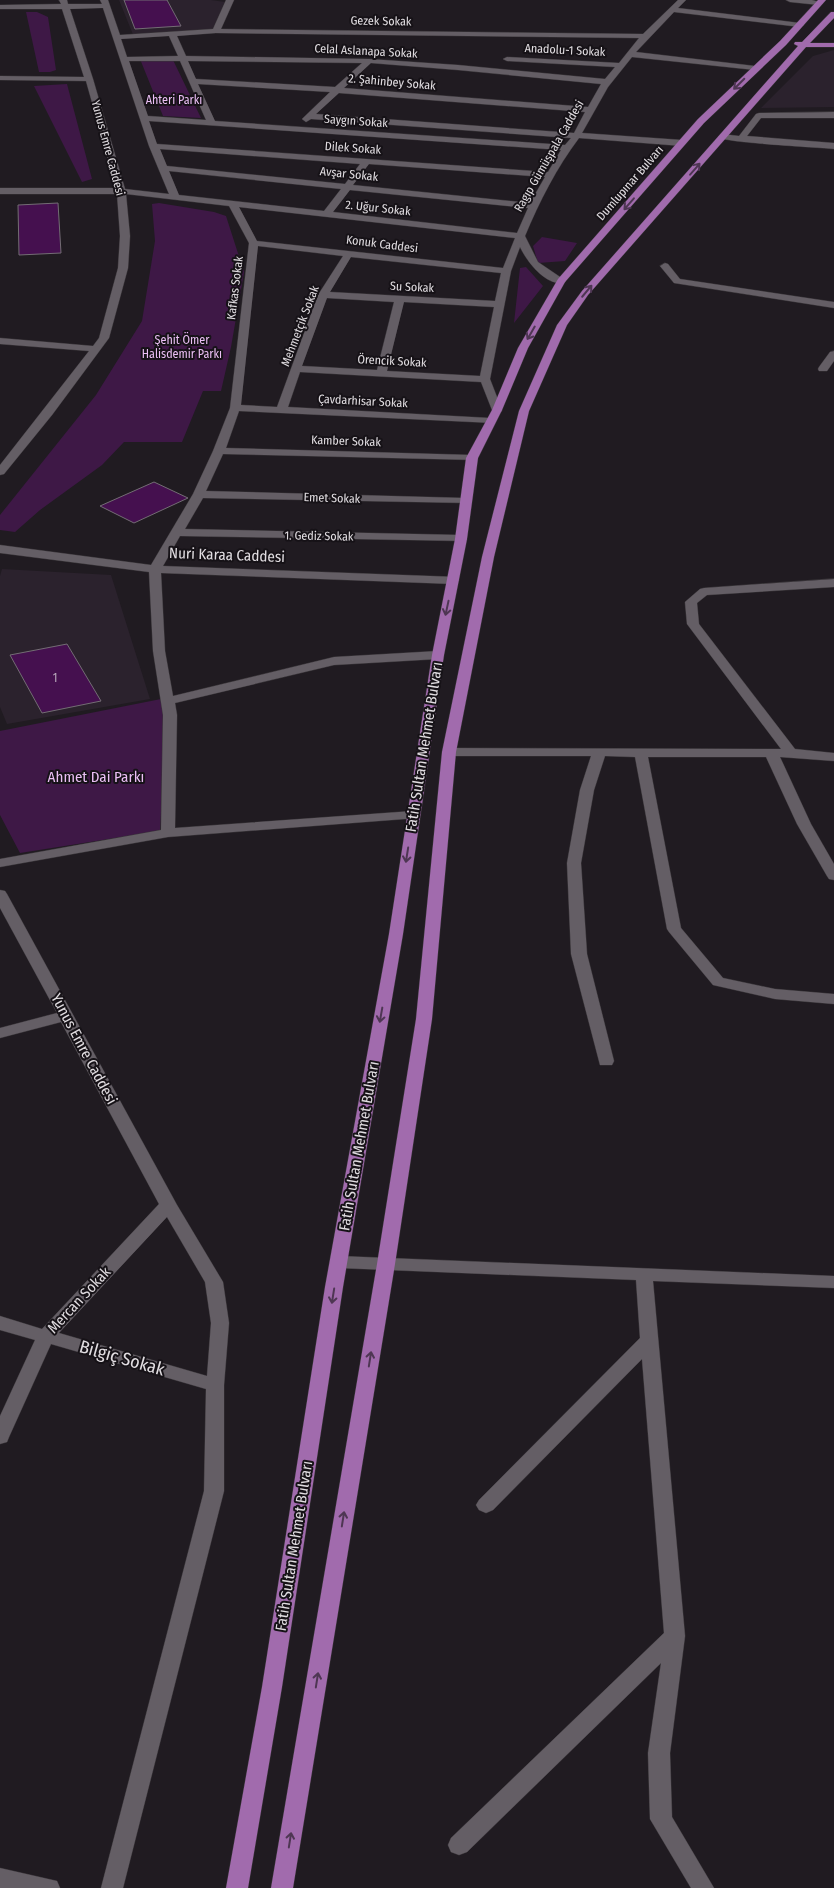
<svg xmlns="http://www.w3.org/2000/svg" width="834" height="1888" viewBox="0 0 834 1888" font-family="'Fira Sans Condensed',sans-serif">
<rect width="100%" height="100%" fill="#201b21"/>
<!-- built -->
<path fill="#2b222d" d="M 119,0 L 211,0 L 225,2 L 212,33 L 134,37 Z
M 834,50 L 834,107 L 761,108 L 813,56 Z
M 2,569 L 111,575 L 150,699 L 7,724 L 0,707 L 0,576 Z"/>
<!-- green -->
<path fill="#3e1846" d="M 26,12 L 37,12 L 48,17 L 56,70 L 50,72 L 39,72 Z
M 140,59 L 173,60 L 201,118 L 163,116 Z
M 67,84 L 92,179 L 82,182 L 34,86 Z
M 159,203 L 214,212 L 226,216 L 244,272 L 231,347 L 221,391 L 203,391 L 182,442 L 124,442 L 102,465 L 40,510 L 15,532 L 0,530 L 0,515 L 96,395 L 142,321 L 155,241 L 152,204 Z
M 542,237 L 577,243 L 565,261 L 538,263 L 533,246 Z
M 526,267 L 543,286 L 514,323 L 520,268 Z
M 161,699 L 166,725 L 160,831 L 20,853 L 0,815 L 0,731 Z"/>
<!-- building -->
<path fill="#45104f" stroke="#736d74" d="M 124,0 L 167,0 L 181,26 L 135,29 Z
M 58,203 L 61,253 L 19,255 L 18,205 Z
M 154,482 L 188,498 L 134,523 L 100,506 Z
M 67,644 L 101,701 L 42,713 L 10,655 Z"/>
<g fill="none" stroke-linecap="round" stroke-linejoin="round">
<defs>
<path id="minor" d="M 59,0 L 67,0 L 68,4 L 102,4 L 100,0 L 108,0 L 120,35 L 213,29 L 226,0 L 234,0 L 221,29 L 643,34 L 678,0 L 686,0 L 678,8 L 800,23 L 804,25 L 800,27 L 674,12 L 636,52 L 755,66 L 759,68 L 755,70 L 632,57 L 608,87 L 582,133 L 682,140 L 686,143 L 682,146 L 579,138 C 557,167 539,202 525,236 L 538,262 L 566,281 L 564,283 C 546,286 527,262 520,247 L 511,271 L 490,379 L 502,410 L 501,412 L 497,413 L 492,410 L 481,382 L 300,372 L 288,407 L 490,418 L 494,419 L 495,421 L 494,423 L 239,411 L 226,448 L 472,455 L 478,458 L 476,460 L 223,454 L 206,491 L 465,498 L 469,499 L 471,501 L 469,503 L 203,498 L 185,529 L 461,535 L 467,539 L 465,541 L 180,536 L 163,566 L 457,577 L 459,580 L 457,583 L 453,584 L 161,573 L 165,651 L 173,696 L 334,657 L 438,651 L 444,655 L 438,659 L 334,665 L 175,703 L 177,715 L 175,828 L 413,811 L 418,812 L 420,815 L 418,818 L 168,837 L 0,867 L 0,859 L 161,830 L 163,715 L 153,651 L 149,572 L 0,553 L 0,545 L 151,565 L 193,494 L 213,451 L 230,408 L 249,243 L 229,206 L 126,194 L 130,236 L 128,268 L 109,338 L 52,415 L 4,474 L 0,475 L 0,465 L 89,351 L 0,344 L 0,338 L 93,346 L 99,338 L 118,268 L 120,236 L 117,194 L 0,194 L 0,188 L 116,188 L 86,81 L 0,80 L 0,76 L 84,77 L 62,9 L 0,9 L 0,5 L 61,4 ZM 103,8 L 149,146 L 169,194 L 125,189 L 93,79 L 70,9 ZM 216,33 L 639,38 L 619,63 L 507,57 L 503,59 L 507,61 L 615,67 L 605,79 L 458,65 L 369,59 L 186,56 L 177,36 ZM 169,36 L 178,56 L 127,57 L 121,39 ZM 129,61 L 180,61 L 206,120 L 148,116 ZM 188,61 L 362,63 L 335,87 L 196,79 ZM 371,63 L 458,70 L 601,84 L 588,107 L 344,88 ZM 198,84 L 330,92 L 302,119 L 306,122 L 311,119 L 571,138 L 565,145 L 215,121 ZM 339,93 L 585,112 L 574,133 L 316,114 ZM 149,121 L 561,150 L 548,172 L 157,144 ZM 160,149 L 360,164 L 345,184 L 167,166 ZM 369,164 L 545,177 L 530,203 L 353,185 ZM 169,171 L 341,189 L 324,211 L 179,195 ZM 350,190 L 528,208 L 517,233 L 333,212 ZM 239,207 L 515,238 L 503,268 L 257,241 ZM 258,246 L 343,256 L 318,295 L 277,407 L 241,405 ZM 351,257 L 501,273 L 495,301 L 330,292 ZM 327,298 L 394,302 L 377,370 L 302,366 ZM 404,302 L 494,307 L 480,376 L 387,371 Z
M 786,0 L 812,0 L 823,3 L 819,5 L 790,2 Z
M 834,112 L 834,118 L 761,118 L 747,136 L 834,143 L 834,149 C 817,147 725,143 718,137 L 722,134 L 739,136 L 756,114 L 759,113 Z
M 665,263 L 668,264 L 680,279 L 834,302 L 834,308 L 674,283 L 660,266 Z
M 834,351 L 834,361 L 827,371 L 819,371 L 818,369 L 819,367 L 830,352 Z
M 834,579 L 834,587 L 707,595 L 697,603 L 699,624 L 795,749 L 834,753 L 834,761 L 780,757 L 811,824 L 834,864 L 834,880 L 829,879 L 827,876 L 797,824 L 766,757 L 648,757 L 681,928 L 723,978 L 775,989 L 834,994 L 834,1004 L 775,999 L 713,985 L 669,932 L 667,929 L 635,757 L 605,756 L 594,790 L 581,863 L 587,954 L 614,1061 L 612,1065 L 600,1065 L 571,954 L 567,863 L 580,790 L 591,756 L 449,756 L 442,752 L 449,748 L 781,749 L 687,624 L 685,602 L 700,589 L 704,588 Z
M 0,890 L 5,891 L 7,894 L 177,1205 L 223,1282 L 229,1323 L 224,1385 L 224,1491 L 123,1888 L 101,1888 L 204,1491 L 206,1389 L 51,1344 L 9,1437 L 7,1442 L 0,1444 L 0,1416 L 35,1340 L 0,1330 L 0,1316 L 42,1329 L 159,1204 L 61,1022 L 0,1038 L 0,1028 L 57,1013 L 0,908 ZM 167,1217 L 205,1282 L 211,1323 L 207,1376 L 59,1333 Z
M 339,1256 L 834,1276 L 834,1288 L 653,1281 L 685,1636 L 670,1753 L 672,1817 L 714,1888 L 691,1888 L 650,1819 L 648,1753 L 661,1663 L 467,1852 L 459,1855 L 451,1852 L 448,1845 L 451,1838 L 664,1633 L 642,1359 L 493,1510 L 486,1513 L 479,1510 L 476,1505 L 479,1500 L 640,1338 L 636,1280 L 339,1268 L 333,1266 L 330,1262 L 333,1258 Z
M 0,1868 L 57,1881 L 60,1888 L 0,1888 Z"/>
<path id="major" d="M 818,0 L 826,0 L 786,45 L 704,123 L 565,282 L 528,348 L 502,410 L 478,458 L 467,539 L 444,655 L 403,934 L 343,1287 L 282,1687 L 248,1888 L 226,1888 L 262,1687 L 325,1287 L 389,934 L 432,655 L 455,539 L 466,458 L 492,410 L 518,348 L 558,279 L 698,119 L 780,41 Z
M 831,12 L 834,12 L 834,18 L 810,43 L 834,43 L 834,47 L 806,47 L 588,295 L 567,325 L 529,411 L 494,557 L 456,752 L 432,1019 L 395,1264 L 293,1888 L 271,1888 L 377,1264 L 416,1019 L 442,752 L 482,557 L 519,411 L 557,325 L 582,291 L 798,46 L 794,44 L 795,42 L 802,42 Z"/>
</defs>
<!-- minor casing -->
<use href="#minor" stroke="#393539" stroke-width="1"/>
<!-- major casing -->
<use href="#major" stroke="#393539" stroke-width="1"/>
<!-- minor -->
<use href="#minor" fill="#645e65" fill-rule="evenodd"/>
<!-- major -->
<use href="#major" fill="#a16bad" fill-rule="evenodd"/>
</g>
<!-- one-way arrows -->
<defs><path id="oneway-shaft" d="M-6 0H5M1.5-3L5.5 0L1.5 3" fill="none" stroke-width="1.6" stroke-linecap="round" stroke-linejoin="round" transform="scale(1.25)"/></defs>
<g stroke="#4e3653">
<use href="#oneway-shaft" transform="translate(739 84) rotate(135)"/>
<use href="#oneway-shaft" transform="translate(695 169) rotate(-49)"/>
<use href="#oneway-shaft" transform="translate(629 204) rotate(131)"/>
<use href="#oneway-shaft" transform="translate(587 291) rotate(-50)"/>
<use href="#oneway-shaft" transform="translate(531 333) rotate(120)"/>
<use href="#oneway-shaft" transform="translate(447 608) rotate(102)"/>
<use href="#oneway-shaft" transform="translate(407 855) rotate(99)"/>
<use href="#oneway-shaft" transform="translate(381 1015) rotate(100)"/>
<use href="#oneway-shaft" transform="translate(333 1296) rotate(99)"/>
<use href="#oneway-shaft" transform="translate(370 1359) rotate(-81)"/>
<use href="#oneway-shaft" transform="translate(343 1519) rotate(-81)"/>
<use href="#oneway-shaft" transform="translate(317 1680) rotate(-81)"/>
<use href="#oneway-shaft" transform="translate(290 1840) rotate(-81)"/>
</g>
<g text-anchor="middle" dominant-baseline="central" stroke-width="4" stroke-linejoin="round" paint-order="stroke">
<!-- far-street labels -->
<g font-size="12" fill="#e1dde1" stroke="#161217">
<text transform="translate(381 21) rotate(1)">Gezek Sokak</text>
<text transform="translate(565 50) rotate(3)">Anadolu-1 Sokak</text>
<text transform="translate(366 51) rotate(3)">Celal Aslanapa Sokak</text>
<text transform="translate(392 82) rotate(5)">2. Şahinbey Sokak</text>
<text transform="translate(356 121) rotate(4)">Saygın Sokak</text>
<text transform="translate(108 148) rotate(75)">Yunus Emre Caddesi</text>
<text transform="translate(353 148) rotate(4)">Dilek Sokak</text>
<text transform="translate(549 156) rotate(-60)">Ragıp Gümüşpala Caddesi</text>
<text transform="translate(349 174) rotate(6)">Avşar Sokak</text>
<text transform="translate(630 183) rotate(-49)">Dumlupınar Bulvarı</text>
<text transform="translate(378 208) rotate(6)">2. Uğur Sokak</text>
<text transform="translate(382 244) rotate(7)">Konuk Caddesi</text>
<text transform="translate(412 287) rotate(3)">Su Sokak</text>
<text transform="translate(235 288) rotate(-83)">Kafkas Sokak</text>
<text transform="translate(300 326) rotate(-69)">Mehmetçik Sokak</text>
<text transform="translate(392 361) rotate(3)">Örencik Sokak</text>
<text transform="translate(363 401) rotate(3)">Çavdarhisar Sokak</text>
<text transform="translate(346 441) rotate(2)">Kamber Sokak</text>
<text transform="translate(332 498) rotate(2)">Emet Sokak</text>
<text transform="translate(319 536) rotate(1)">1. Gediz Sokak</text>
</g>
<!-- far-park labels -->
<g font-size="12" fill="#ebbff5" stroke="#161217">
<text x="174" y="100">Ahteri Parkı</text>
<text x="182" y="340">Şehit Ömer<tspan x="182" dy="14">Halisdemir Parkı</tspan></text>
</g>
<!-- number labels -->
<g font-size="12" fill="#baaabc">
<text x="55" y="678">1</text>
</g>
<!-- street labels -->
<g font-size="15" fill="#e1dde1" stroke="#161217">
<text transform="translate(227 555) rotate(2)">Nuri Karaa Caddesi</text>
<text transform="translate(424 747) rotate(-81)">Fatih Sultan Mehmet Bulvarı</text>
<text transform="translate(84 1049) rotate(62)">Yunus Emre Caddesi</text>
<text transform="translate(359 1146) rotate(-80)">Fatih Sultan Mehmet Bulvarı</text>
<text transform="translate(79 1300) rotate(-47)">Mercan Sokak</text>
<text transform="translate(294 1546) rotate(-81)">Fatih Sultan Mehmet Bulvarı</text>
</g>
<!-- park labels -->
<g font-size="15" fill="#ebbff5" stroke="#161217">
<text x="96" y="777">Ahmet Dai Parkı</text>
</g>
<!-- near-street labels -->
<g font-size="18" fill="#e1dde1" stroke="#161217">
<text transform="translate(122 1358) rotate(16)">Bilgiç Sokak</text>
</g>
</g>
</svg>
